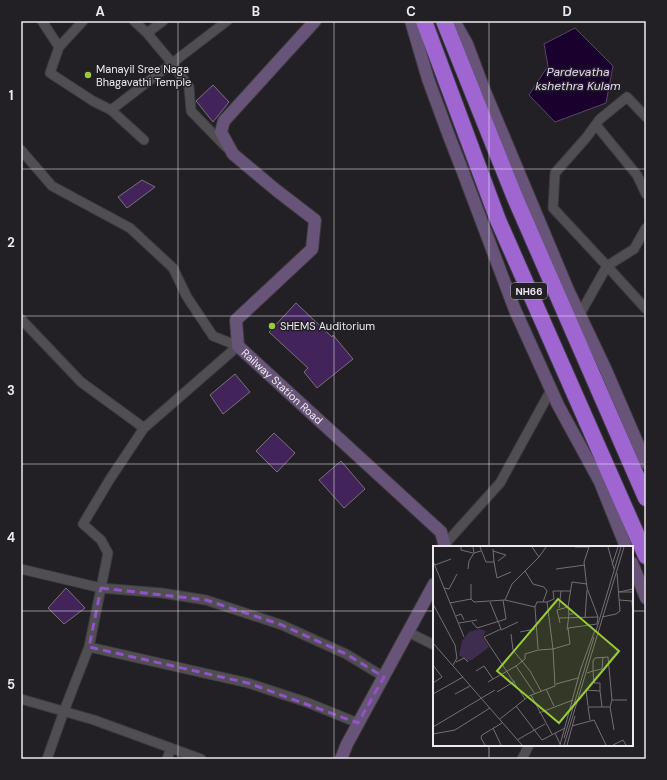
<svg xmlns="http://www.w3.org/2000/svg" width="667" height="780" viewBox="0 0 667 780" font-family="'DM Sans',sans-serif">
<rect width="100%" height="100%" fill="#221f25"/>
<!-- water -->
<path fill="#19002d" stroke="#584667" d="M 575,28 L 613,66 L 606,103 L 555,122 L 529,95 L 548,66 L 544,44 Z"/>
<!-- building -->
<path fill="#42245b" stroke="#767379" d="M 213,85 L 229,102 L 213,122 L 196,101 Z
M 142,180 L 155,187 L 127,208 L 118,197 Z
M 296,303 L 332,337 L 333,335 L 353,359 L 317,388 L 304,372 L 308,368 L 269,332 Z
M 235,374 L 250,392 L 223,414 L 210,395 Z
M 274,433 L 295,453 L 277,472 L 256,451 Z
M 341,461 L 365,489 L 344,508 L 319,480 Z
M 66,588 L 85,608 L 64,624 L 48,608 Z"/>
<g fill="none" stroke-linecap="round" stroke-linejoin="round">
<defs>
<path id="street" d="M 42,21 L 59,47
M 83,21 L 59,47 L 50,73 L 93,101 L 111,110 L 144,140
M 134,21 L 147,33
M 163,21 L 147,33 L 172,63 L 189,87 L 191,111 L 226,147
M 111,110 L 227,21
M 596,125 L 637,175 L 646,194
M 21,150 L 52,186 L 130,228 L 173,268 L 187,297 L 213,336 L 238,346 L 144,428 L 110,479 L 83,524 L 101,540 L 108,553 L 89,647 L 64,711 L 47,759
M 646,228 L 634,249 L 607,266 L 646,309
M 580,314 L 607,266 L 553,208 L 555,173 L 586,138 L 600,119 L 627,97 L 646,117
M 21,319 L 81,382 L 144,428
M 445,544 L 500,483 L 551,390
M 21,569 L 101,588 L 162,593 L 206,600 L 282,625 L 346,654 L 384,677
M 408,632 L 434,645
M 89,647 L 248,683 L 306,702 L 358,723
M 21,699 L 94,720 L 201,759
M 167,759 L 171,748
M 522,759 L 529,745"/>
<g id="secondary">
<path id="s1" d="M 315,21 L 224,121 L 221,132 L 233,154 L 276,190 L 315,220 L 312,249 L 236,320 L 238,346 L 441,532 L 445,547"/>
<path d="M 411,21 L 428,79 L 449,136 L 463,172 L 515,310 L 558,405 L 600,482 L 626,547"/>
<path d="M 454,21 L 467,44 L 485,92 L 568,290 L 605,368 L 646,463"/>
<path d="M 632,563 L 646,598"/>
<path d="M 341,759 L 347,744 L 434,584"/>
</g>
<path id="highway" d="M 424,21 L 498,220 L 646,556
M 444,21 L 515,198 L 646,498"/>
</defs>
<!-- street casing -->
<use href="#street" stroke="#3c3a3f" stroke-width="11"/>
<!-- secondary casing -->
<use href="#secondary" stroke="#3c3a3f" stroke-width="14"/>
<!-- highway casing -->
<use href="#highway" stroke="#3c3a3f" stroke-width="18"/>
<!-- street -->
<use href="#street" stroke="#504d53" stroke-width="9"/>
<!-- secondary -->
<use href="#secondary" stroke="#685479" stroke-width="12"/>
<!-- highway -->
<use href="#highway" stroke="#9f66d2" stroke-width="16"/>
</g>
<!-- marked area -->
<path fill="none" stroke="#9252c8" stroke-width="3" stroke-dasharray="8 5" stroke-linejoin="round" d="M 101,588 L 206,600 L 282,625 L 346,654 L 384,677 L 358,723 L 248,683 L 89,647 Z"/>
<!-- grid -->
<path fill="none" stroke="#eceaee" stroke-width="1" stroke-opacity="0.55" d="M 178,21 L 178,759M 334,21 L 334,759M 489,21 L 489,547M 21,169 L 646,169M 21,316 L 646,316M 21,464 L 646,464M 21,611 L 434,611M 632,611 L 646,611M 489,745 L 489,759"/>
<!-- markers -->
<g fill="#98cb37" stroke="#221f25" stroke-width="1.5">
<circle cx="88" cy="75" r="4"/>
<circle cx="272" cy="326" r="4"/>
</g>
<g text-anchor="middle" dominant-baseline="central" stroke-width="3" stroke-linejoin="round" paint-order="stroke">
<!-- shield labels -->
<rect fill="#221f25" stroke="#afadb2" stroke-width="1" x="511" y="283" width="36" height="16" rx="3"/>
<g font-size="10" font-weight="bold" fill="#eceaee">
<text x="529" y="291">NH66</text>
</g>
<!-- poi labels -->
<g font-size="11" fill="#eceaee" stroke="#221f25" text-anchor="start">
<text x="96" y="69">Manayil Sree Naga<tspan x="96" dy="13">Bhagavathi Temple</tspan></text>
<text x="280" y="326">SHEMS Auditorium</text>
</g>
<!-- street labels -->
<g font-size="11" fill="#eceaee" stroke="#221f25">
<text stroke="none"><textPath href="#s1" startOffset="496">Railway Station Road</textPath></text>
</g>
<!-- water labels -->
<g font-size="12" font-style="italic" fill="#e5d4f8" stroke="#221f25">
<text x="578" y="72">Pardevatha<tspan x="578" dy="14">kshethra Kulam</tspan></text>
</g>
</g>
<!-- overview -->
<g transform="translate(433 546)">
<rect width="200" height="200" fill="#221f25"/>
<path d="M 46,83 L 53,85 L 50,91 L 56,101 L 39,114 L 34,115 L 26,109 L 29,95 L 36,86 Z" fill="#3f2d50"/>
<path fill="none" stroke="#737075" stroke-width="1" d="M 28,1 L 28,4 L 40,7M 40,1 L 41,7 L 48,5M 47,1 L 53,16 L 61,16 L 60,3M 99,1 L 106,11M 142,1 L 156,1M 175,1 L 181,23M 60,5 L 73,9 L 65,15M 0,15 L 31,91M 61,16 L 64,32 L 78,26M 2,19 L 18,13M 179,19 L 185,1M 35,23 L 36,15 L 41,7M 123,23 L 152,19M 92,25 L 100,38 L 111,41 L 114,45 L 110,56M 11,42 L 16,43 L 24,28M 186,46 L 200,43M 186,46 L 200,46M 38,53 L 38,38M 72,54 L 79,38 L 106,11 L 113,1M 186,54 L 199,55 L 200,71M 57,56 L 68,83 L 51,91 L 92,153M 114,56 L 121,53 L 120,45 L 137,45M 17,57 L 38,53 L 41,56 L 72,54 L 102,61 L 104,56 L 114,56 L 120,103 L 105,104 L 92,108 L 92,113 L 83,120 L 55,136M 0,58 L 22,99 L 24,112 L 20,119M 102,61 L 105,103M 135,61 L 139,36 L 154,38M 126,62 L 128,45M 23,70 L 28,68 L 31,74M 169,71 L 183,68 L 187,65 L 184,27M 126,72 L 165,71M 152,72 L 154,44M 39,76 L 44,82 L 73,73 L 70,54M 26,77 L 44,74M 127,77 L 124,64 L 135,61 L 136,68M 68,84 L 85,76M 134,84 L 136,68 L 140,68M 163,85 L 188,1M 87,86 L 102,83M 78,88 L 80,104 L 97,125 L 108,145M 0,97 L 89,199M 23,116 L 31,112 L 35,116M 0,119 L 9,131 L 0,137M 83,120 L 102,148M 43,125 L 51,120 L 60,133M 154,127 L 160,125 L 160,115 L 162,112 L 175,111 L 179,154 L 177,161 L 155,161 L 157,174M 123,138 L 145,132M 113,143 L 121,160M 167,145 L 169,161M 64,146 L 82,135M 0,148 L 30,131M 22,148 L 37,140M 98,149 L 119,188M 179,154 L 194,154M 83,160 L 109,194 L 132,182M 155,160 L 153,144 L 167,145 L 167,137 L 161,137 L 160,125 L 169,123 L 170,111M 177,161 L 181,184M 106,167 L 140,154M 67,173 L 96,150 L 122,140 L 120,103 L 137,98 L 135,82 L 164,78 L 165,71 L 154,42 L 151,16 L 156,1M 139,180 L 161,174 L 173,199M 0,181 L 62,144M 60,182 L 68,199M 122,187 L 127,198M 0,188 L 22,184 L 57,162M 131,192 L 161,91M 84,194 L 112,178M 52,199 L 48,192 L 49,189 L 69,177M 127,199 L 148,122 L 162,84M 131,199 L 191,1M 134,199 L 142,170M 180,199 L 190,194 L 193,199"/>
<path fill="#98cb37" fill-opacity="0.15" stroke="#98cb37" stroke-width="2" d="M 125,53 L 186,105 L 126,177 L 64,125 Z"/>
<rect width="200" height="200" fill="none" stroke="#eceaee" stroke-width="2"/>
</g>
<!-- border -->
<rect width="667" height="780" fill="none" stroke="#221f25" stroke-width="44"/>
<rect x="22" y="22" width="623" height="736" fill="none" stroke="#eceaee" stroke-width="1.5"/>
<g font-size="13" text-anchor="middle" font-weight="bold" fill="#eceaee">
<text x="100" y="16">A</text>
<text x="256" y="16">B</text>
<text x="411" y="16">C</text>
<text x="567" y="16">D</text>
<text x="11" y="100">1</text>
<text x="11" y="247">2</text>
<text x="11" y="395">3</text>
<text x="11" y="542">4</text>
<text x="11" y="689">5</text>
</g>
</svg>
